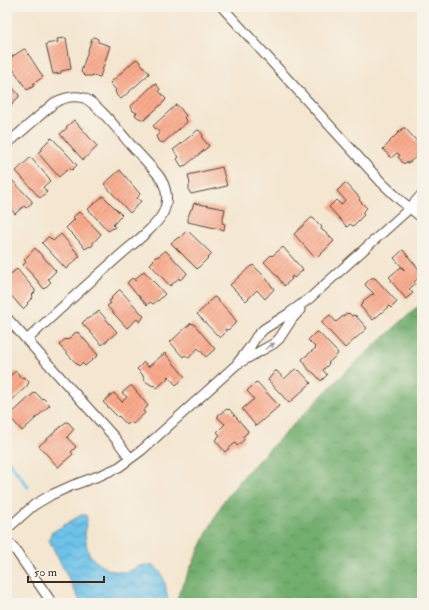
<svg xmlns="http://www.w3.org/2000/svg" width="429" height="610" viewBox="0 0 429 610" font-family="'IM FELL Double Pica',serif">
<defs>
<pattern id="forest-crowns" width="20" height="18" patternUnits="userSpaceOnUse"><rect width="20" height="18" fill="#72ae6e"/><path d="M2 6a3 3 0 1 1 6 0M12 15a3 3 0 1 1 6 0" fill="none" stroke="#5f8e5a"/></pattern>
<pattern id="water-waves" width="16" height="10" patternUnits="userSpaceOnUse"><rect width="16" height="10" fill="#6dc2e9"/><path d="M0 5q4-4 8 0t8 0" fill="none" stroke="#5b9ebc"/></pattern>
<pattern id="building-hatch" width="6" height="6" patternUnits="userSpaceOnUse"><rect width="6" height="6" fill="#f9aa8d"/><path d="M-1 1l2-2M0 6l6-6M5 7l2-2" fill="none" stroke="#d69279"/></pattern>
</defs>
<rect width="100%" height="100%" fill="#f7f3e8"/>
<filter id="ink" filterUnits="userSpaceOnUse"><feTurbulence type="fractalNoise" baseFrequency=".025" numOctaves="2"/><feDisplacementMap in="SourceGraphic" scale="8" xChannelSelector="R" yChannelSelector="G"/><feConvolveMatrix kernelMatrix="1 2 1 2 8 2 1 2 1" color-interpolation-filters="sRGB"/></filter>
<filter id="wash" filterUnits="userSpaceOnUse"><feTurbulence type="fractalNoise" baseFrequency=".012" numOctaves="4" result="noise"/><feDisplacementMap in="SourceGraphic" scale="16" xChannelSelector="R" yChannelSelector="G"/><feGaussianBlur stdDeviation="0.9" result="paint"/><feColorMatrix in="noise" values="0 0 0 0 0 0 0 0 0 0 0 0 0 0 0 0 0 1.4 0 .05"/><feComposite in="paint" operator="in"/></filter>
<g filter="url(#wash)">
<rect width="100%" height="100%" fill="#f4e6d0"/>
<!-- forest -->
<path fill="url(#forest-crowns)" stroke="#566c46" d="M 422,303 L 422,588 L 416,603 L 176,603 L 180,590 L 207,533 L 223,502 L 247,472 L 341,376 Z"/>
<!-- water -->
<path fill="url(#water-waves)" stroke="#547684" d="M 81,515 L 86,515 C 88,522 86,523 85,529 C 85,536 86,545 88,551 C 91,558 96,562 102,566 C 110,571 120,573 129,571 C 133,569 136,567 140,566 C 164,559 166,587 168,603 L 81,603 L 49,540 L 51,533 Z"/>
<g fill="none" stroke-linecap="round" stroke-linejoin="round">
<!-- stream -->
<path stroke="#6dc2e9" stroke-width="3" d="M 7,459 L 28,487"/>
</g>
<g id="blocks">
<!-- building -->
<path fill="url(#building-hatch)" d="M 94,37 L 98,39 L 98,42 L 110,46 L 100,77 L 92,75 L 92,76 L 85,76 L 81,72 L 92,38 Z
M 66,38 L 71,68 L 71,69 L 61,71 L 61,73 L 53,74 L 46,44 L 58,42 L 57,39 Z
M 24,49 L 25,49 L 43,77 L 33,84 L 34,86 L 27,90 L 7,60 Z
M 137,59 L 149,73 L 149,74 L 121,99 L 117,96 L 115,91 L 116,90 L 110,83 L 135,60 L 136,60 Z
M 7,81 L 19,95 L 19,97 L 12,103 L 13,104 L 10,107 L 9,106 L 7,108 Z
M 154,84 L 156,84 L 160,89 L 159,91 L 166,99 L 165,100 L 165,101 L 144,120 L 139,118 L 136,116 L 135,114 L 137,113 L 133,111 L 131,106 Z
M 176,105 L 177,105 L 182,110 L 182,111 L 186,115 L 184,118 L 187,121 L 187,122 L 163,143 L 158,141 L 156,136 L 160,133 L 153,126 Z
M 74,120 L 97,146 L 97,147 L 83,160 L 60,134 L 67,128 L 66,127 Z
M 403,128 L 405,128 L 422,147 L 422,150 L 416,156 L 416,157 L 411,161 L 408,163 L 406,162 L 404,164 L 398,157 L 400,155 L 397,153 L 391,158 L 383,149 L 390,142 L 390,141 Z
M 198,130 L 199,130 L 203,135 L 202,138 L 209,146 L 185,166 L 184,165 L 182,167 L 177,159 L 179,157 L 173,150 Z
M 51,138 L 53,139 L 77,165 L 72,170 L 69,168 L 59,177 L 38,153 L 43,148 L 42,147 Z
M 30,158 L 31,158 L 50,179 L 49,180 L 50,181 L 43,187 L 47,192 L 40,198 L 16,171 Z
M 222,167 L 227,186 L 191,194 L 189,191 L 189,185 L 190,184 L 188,175 Z
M 120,170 L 140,194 L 137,198 L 141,201 L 130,213 L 104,184 Z
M 10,179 L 11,179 L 32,201 L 32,203 L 26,208 L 24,206 L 15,214 L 7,205 L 7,182 Z
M 345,183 L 346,183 L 360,198 L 359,200 L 367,208 L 362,213 L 364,215 L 353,226 L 350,224 L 347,227 L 329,207 L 336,200 L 341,205 L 345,200 L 337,191 Z
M 103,196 L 122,215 L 121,216 L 113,225 L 115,227 L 108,231 L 88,209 Z
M 194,203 L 225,209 L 222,223 L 225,224 L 224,230 L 188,222 L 188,217 L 191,209 L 192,209 Z
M 79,212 L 79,213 L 80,212 L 101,234 L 93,243 L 93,245 L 91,247 L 90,246 L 85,249 L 79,241 L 66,228 L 75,219 L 73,217 Z
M 311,218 L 313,218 L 322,227 L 321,229 L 323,231 L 324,231 L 334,241 L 318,257 L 317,256 L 315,258 L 294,234 Z
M 186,231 L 187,232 L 188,231 L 212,254 L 197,269 L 171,243 L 179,237 L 180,238 Z
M 61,234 L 80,256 L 66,269 L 42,243 L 48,237 L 49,237 L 53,241 Z
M 283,247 L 303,270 L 294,278 L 292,276 L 291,278 L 292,279 L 284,286 L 278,277 L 264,262 L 271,255 L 272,256 Z
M 35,248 L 56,271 L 48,279 L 51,282 L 44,289 L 37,280 L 23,265 L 26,262 L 24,260 Z
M 403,250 L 422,273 L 422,275 L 414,282 L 415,284 L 409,289 L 413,293 L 406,299 L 391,281 L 392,280 L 389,277 L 401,267 L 404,270 L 404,269 L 394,258 Z
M 165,251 L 166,251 L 187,273 L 186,275 L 180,280 L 179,278 L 170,286 L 150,264 L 154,260 L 153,259 L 154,258 L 158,256 L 159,256 Z
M 253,265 L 265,277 L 274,289 L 265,299 L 257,290 L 246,301 L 230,285 L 251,266 L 252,266 Z
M 17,269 L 35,290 L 35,292 L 32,295 L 33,296 L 32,298 L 27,303 L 28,304 L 23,309 L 7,291 L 7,277 Z
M 144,271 L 165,294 L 158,301 L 158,300 L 153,304 L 150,302 L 147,305 L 127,283 L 132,278 L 135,281 L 136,280 L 135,279 L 143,272 Z
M 371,278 L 375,278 L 397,302 L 391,308 L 389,306 L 373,320 L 360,306 L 364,302 L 363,301 L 372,294 L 373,295 L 374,294 L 365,285 L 366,283 Z
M 119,290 L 120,290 L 144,316 L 140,322 L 137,319 L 127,328 L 107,306 L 111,303 L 109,301 L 112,299 L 111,298 Z
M 214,297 L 215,297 L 231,314 L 237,322 L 228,330 L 226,329 L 225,330 L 226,332 L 220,338 L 197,314 L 208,304 L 207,303 Z
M 99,311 L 117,332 L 102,345 L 82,323 L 85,320 L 86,320 L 90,317 L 90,318 Z
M 347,313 L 348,314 L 349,313 L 352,316 L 354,315 L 355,316 L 355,315 L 367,328 L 366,329 L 345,348 L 321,322 L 330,315 L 336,322 Z
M 191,323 L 192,324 L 193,323 L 215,349 L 206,357 L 198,348 L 189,358 L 185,355 L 183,357 L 170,342 Z
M 76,332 L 77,333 L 78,332 L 98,355 L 85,366 L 82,363 L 79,366 L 59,345 L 65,339 L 66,340 L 67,339 L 68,340 Z
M 316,332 L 318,332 L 338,353 L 337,355 L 328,363 L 329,364 L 323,370 L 327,375 L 321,381 L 315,374 L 309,370 L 302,359 L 316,348 L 308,340 Z
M 165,353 L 185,377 L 176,385 L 168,376 L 167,377 L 168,378 L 157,388 L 154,385 L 153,386 L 145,381 L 142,374 L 137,369 L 144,362 L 148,367 Z
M 296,369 L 298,371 L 299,370 L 311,383 L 289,403 L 268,380 L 275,371 L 277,371 L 284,379 L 294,370 Z
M 16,371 L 21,378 L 24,377 L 29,382 L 27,386 L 7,405 L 7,378 Z
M 256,382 L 256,383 L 257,382 L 279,406 L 256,426 L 242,409 L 254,399 L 247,391 Z
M 130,386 L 132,386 L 148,406 L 143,411 L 145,413 L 133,424 L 131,421 L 127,425 L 119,416 L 118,417 L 103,402 L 113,393 L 114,393 L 122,402 L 127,397 L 122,393 Z
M 35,392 L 42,399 L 43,398 L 50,405 L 22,431 L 9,416 Z
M 227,409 L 228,410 L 229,409 L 248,431 L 247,433 L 242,437 L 245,439 L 237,446 L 235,443 L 225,452 L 215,440 L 220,435 L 217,432 L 225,424 L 217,417 L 219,416 L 218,415 Z
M 66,422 L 67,422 L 69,423 L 74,429 L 67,437 L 76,447 L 71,452 L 73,454 L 58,467 L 39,446 Z"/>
</g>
</g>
<g filter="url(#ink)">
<use href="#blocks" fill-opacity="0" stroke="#574639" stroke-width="1"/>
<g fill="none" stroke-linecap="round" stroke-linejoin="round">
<defs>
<path id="street" d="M 222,7 L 382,183 L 400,200 L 410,208 L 422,194
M 7,144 L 54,103 C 63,98 73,95 84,98 C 98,104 119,131 130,144 C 140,155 150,165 159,176 C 166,186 169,199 164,211 C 158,226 130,246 117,258 C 87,285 56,312 27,340
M 7,318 L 115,438 L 130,458
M 239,363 L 273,344 L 279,339 L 292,319 L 300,310
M 7,529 L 34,505 L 51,495 L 71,486 L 101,475 L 119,467 L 142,450 L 236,365 L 250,347 L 256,337 L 264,329 L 288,314 L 310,298 L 410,208 L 422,218
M 7,541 L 14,548 L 52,603"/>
</defs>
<!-- street casing -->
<use href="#street" stroke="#574639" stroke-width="11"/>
<!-- street -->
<use href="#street" stroke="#fff" stroke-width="9"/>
</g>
<!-- one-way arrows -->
<defs><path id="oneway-solid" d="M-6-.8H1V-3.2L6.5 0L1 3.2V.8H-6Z"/></defs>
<use fill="#a79f9a" href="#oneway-solid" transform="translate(270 346) rotate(-33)"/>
</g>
<!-- margin -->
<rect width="429" height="610" fill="none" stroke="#f7f3e8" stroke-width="24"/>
<!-- scale -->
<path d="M28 576v6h76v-6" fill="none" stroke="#3b2a1e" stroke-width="2"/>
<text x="34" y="576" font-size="12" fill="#3b2a1e" stroke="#f7f3e8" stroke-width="3" paint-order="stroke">50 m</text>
</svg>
